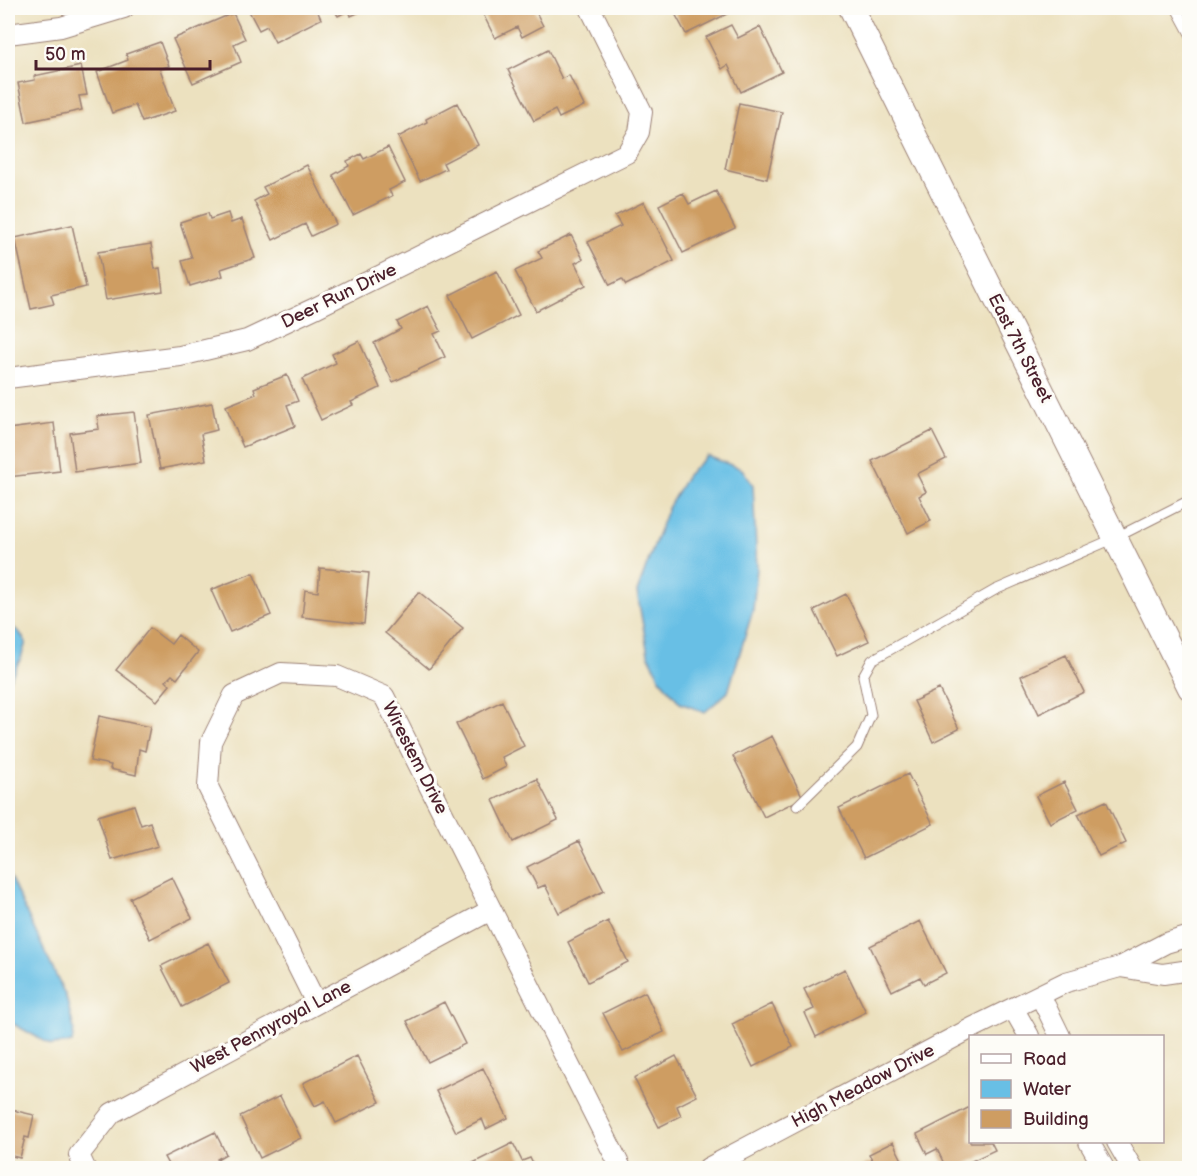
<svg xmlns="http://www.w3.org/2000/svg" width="1197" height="1176" viewBox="0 0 1197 1176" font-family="'Balsamiq Sans',sans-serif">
<rect width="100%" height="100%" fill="#fdfcf7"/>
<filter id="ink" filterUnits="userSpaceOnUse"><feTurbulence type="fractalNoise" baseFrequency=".0167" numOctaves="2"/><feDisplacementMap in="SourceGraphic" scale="12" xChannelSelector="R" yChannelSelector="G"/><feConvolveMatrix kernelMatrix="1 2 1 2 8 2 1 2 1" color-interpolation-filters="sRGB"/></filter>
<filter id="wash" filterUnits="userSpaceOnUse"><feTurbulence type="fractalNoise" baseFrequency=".008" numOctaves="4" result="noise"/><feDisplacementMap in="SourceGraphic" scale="24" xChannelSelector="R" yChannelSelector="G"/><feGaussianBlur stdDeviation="1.35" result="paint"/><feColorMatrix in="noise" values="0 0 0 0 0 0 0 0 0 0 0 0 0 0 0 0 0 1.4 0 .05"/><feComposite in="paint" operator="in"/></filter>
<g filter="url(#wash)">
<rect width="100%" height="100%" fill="#ece1bf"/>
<!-- water -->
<path fill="#68bfe5" stroke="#596f88" stroke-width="1.5" d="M 707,456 L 742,469 L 753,485 L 757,568 L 753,610 L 728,692 L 705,712 L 680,703 L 661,680 L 648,654 L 637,592 L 667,510 L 687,475 Z
M 8,623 L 20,633 L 26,642 L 21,658 L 8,683 Z
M 8,873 L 66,997 L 74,1029 L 72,1043 L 51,1045 L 8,1021 Z"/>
<g id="blocks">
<!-- building -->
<path fill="#ce9d62" d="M 250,8 L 316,8 L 321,19 L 275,42 L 267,26 L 259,30 L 248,9 Z
M 333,8 L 368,8 L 351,16 L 349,10 L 338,16 Z
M 480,8 L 534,8 L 543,26 L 522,37 L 517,27 L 495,38 Z
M 672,8 L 723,8 L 727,14 L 686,34 Z
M 233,13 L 245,39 L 234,44 L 241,62 L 193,83 L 173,39 Z
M 731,25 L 738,38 L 760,27 L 782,72 L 741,92 L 728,65 L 722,69 L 706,37 Z
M 160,42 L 169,66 L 160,69 L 175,111 L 142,122 L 135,105 L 112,113 L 97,72 L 128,60 L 126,54 Z
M 548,50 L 562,79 L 569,75 L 584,106 L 559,118 L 555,110 L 534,121 L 508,70 Z
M 81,66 L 87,95 L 79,96 L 82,110 L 26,122 L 18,83 L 35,80 L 34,76 Z
M 457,103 L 478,145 L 443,163 L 446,169 L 420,181 L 398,137 L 427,122 L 426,119 Z
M 739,103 L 782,112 L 767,179 L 725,169 Z
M 388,147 L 405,182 L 389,190 L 392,196 L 353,215 L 333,175 L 349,166 L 347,161 L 361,154 L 364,159 Z
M 307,165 L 336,224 L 311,236 L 305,224 L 273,240 L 254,201 L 267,194 L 263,187 Z
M 716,191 L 735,228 L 683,253 L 659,205 L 683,193 L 689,204 Z
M 644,202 L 674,261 L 626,285 L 622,279 L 610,285 L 588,242 L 621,226 L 615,216 Z
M 208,213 L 210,219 L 228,213 L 231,223 L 242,219 L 255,258 L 221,269 L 223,276 L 190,286 L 182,261 L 192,258 L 180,222 Z
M 72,225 L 86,287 L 51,295 L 54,304 L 31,309 L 15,238 Z
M 571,235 L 583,259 L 575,263 L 586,285 L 536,311 L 515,271 L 542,258 L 538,251 Z
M 151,244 L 155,269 L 160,268 L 163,291 L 106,300 L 98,252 Z
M 497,271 L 519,315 L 472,339 L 450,295 Z
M 428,306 L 441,331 L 434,334 L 445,357 L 393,382 L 374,343 L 401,329 L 397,322 Z
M 359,341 L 380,388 L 351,402 L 353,405 L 321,420 L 302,379 L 336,363 L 332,354 Z
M 287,375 L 298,401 L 287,405 L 295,426 L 243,447 L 226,406 L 256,394 L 254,388 Z
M 212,403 L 217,430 L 201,434 L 206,460 L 160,469 L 149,415 Z
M 134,412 L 141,463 L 75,472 L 70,433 L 99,429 L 97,416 Z
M 54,423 L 60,471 L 8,477 L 8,429 Z
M 932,431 L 946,459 L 917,474 L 926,492 L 919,496 L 931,521 L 908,533 L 872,461 Z
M 320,568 L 369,573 L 364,624 L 302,617 L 305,590 L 318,592 Z
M 253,573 L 271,615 L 230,632 L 211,590 Z
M 419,592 L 463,628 L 429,669 L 385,633 Z
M 846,594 L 869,641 L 837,656 L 814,610 Z
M 150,628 L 171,644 L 178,635 L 198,652 L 177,679 L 172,675 L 166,681 L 170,685 L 157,701 L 116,670 Z
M 1066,655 L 1084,692 L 1039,714 L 1021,676 Z
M 939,689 L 959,729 L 933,742 L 914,701 Z
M 502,701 L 524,746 L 502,757 L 506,767 L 483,779 L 456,724 Z
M 99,716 L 150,727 L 145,751 L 139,749 L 136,775 L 110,769 L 111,765 L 90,761 Z
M 772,736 L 803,798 L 764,817 L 733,756 Z
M 908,774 L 933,824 L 864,858 L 839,808 Z
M 537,779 L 558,820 L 513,842 L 493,800 Z
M 1064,782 L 1078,809 L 1050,823 L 1036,796 Z
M 1106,801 L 1126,843 L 1099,856 L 1078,814 Z
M 134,805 L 141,825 L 150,822 L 158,846 L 112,860 L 98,816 Z
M 579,841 L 604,891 L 559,913 L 545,885 L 538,888 L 527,867 Z
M 172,877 L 192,918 L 150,939 L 130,898 Z
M 608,921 L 628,962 L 588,982 L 568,942 Z
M 920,921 L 946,973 L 924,984 L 920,977 L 892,991 L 870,946 Z
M 208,943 L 229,983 L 182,1007 L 161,966 Z
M 845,969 L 866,1012 L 816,1037 L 805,1013 L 814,1009 L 804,989 Z
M 645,992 L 664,1032 L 623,1052 L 603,1013 Z
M 444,1002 L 465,1044 L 428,1062 L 407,1021 Z
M 772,1004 L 793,1047 L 753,1067 L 732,1024 Z
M 357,1056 L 380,1102 L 336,1123 L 325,1101 L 315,1106 L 303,1083 Z
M 676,1056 L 697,1096 L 677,1106 L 681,1116 L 659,1127 L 634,1078 Z
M 483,1068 L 508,1118 L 486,1129 L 482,1119 L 456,1132 L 436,1091 Z
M 280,1096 L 301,1138 L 260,1158 L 240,1116 Z
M 970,1107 L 970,1142 L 991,1142 L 995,1150 L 957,1168 L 946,1168 L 937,1149 L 927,1154 L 917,1134 Z
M 8,1109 L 34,1115 L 29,1138 L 25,1137 L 20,1158 L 8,1155 Z
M 215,1132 L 226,1154 L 217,1159 L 221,1168 L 170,1168 L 164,1157 Z
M 893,1142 L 906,1168 L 859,1168 L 873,1161 L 869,1154 Z
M 513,1143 L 522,1161 L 530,1158 L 535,1168 L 474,1168 L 471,1164 Z"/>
</g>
</g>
<g filter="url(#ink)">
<use href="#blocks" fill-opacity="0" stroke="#9b8075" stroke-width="1.5"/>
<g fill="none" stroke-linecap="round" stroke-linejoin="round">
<defs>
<path id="service" d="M 1176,8 L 1190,34
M 797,806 L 857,747 L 871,715 L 863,676 L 872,660 L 995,590 L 1115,538 L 1190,500"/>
<path id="minor" d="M 8,34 L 61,27 L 124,8
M 8,378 L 180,356 L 247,340 L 315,308 L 627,153 L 639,132 L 642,112 L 590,8
M 1120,967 L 1163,974 L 1190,970
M 1040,995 L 1060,1036
M 316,1003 L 208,787 L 211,742 L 234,695 L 281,673 L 337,676 L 384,696 L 621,1168
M 1013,1008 L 1029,1036
M 1089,1142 L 1104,1168
M 1117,1142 L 1132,1168
M 85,1168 L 79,1155 L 112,1113 L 491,910
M 708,1168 L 972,1028 L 1066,982 L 1120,967 L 1166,943 L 1190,936"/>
<path id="tertiary" d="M 851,8 L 1190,688"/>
</defs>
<!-- service casing -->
<use href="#service" stroke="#9b8075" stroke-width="11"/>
<!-- minor casing -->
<use href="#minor" stroke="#9b8075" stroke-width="22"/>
<!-- tertiary casing -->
<use href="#tertiary" stroke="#9b8075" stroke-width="26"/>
<!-- service -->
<use href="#service" stroke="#fff" stroke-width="9"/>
<!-- minor -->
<use href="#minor" stroke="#fff" stroke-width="20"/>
<!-- tertiary -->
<use href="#tertiary" stroke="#fff" stroke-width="24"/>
</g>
</g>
<g text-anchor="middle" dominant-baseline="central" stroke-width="6" stroke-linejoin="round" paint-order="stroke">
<!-- street labels -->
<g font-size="18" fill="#4a1f2b" stroke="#fdfcf7">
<text transform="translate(339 296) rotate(-26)">Deer Run Drive</text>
<text transform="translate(1020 348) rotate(63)">East 7th Street</text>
<text transform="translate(415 758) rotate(63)">Wirestem Drive</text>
<text transform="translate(271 1027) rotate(-28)">West Pennyroyal Lane</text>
<text transform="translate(863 1086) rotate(-28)">High Meadow Drive</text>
</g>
</g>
<!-- margin -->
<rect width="1197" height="1176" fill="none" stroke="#fdfcf7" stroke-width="30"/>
<!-- legend -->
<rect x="969" y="1035" width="195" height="108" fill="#fdfcf7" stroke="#b5a4a5" stroke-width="1.5"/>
<rect x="981" y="1054" width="30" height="9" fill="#ffffff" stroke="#b5a4a5" stroke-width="1.5"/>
<text x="1023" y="1065" font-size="18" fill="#4a1f2b">Road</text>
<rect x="981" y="1080" width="30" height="18" fill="#68bfe5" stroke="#b5a4a5" stroke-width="1.5"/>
<text x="1023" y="1095" font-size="18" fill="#4a1f2b">Water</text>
<rect x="981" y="1110" width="30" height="18" fill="#ce9d62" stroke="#b5a4a5" stroke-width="1.5"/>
<text x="1023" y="1125" font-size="18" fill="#4a1f2b">Building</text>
<!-- scale -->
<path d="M36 60v9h174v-9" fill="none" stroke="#4a1f2b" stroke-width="3"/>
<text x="45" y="60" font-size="18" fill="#4a1f2b" stroke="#fdfcf7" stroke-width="4.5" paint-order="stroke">50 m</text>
</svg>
